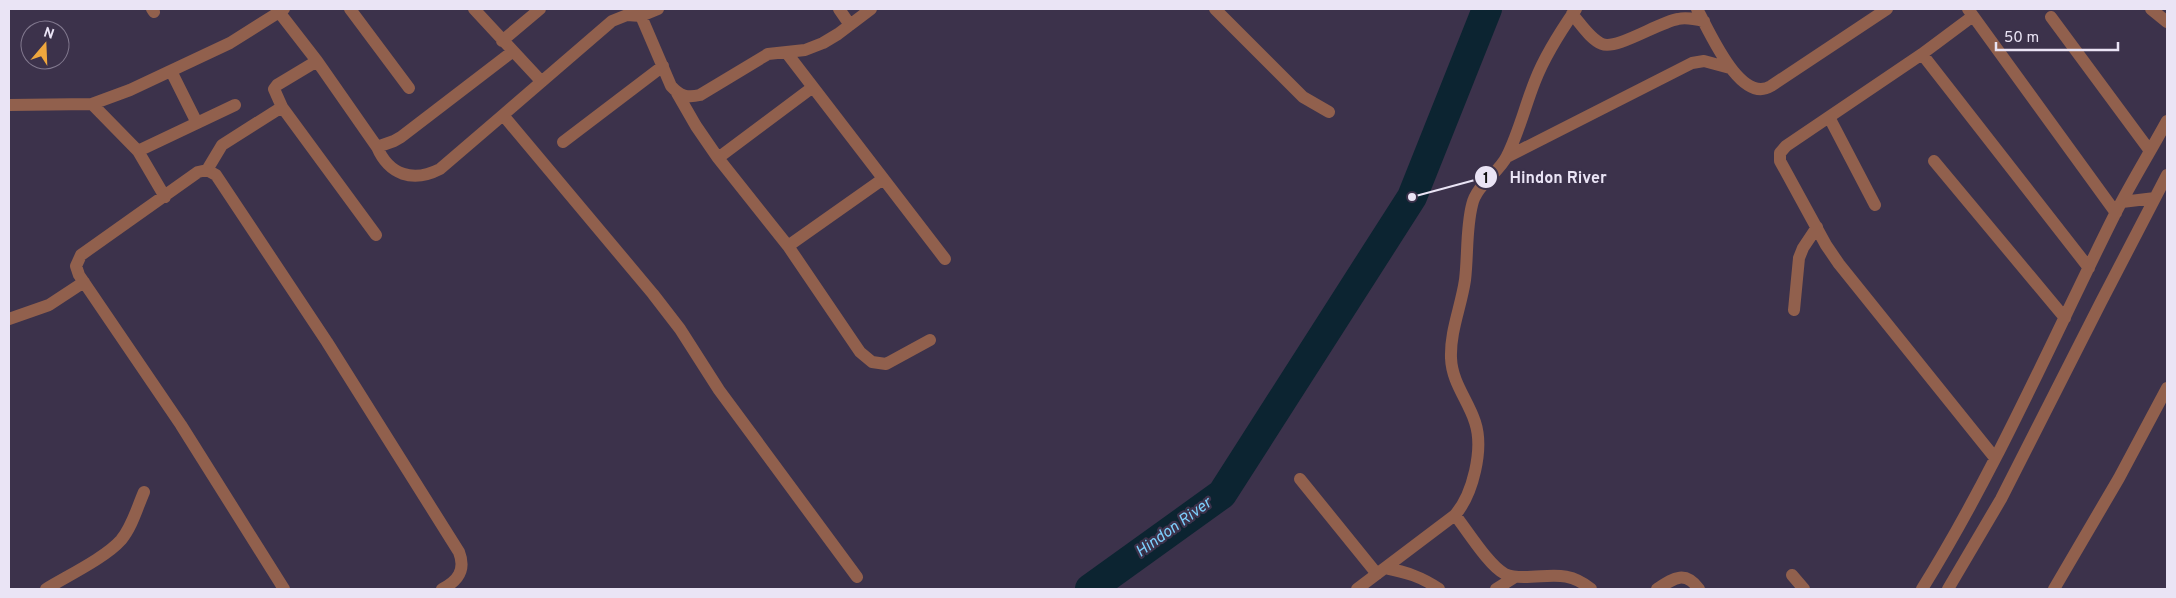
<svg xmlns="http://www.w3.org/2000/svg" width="2176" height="598" viewBox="0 0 2176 598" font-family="Overpass,sans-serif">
<rect width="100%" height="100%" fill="#3c324b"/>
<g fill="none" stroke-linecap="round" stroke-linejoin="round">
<!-- river -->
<path stroke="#0c2431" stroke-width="30" d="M 1090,589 L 1222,494 L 1412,197 L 1487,9"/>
<!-- minor -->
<path stroke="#91604d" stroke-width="12" d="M 152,9 L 154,12
M 350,9 L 409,88
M 474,9 L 541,81
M 839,9 L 850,25
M 1215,9 L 1303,97 L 1329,112
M 1697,9 C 1709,30 1740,105 1771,86 L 1887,9
M 1968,9 L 2116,213
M 2151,9 L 2167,22
M 279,12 L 317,61 L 377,147 C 389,175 413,183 440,169 L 503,115 L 653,294 L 680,329 L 719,390 L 857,577
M 1572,14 C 1581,24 1590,39 1602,44 C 1617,50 1659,22 1678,19 C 1686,17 1695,19 1704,21
M 641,16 L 671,86 C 680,96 687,98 700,95 L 768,54 L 805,50 L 823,43 L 838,34 L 871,9
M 1973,16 L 1922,54 L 1786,146 L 1780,153 L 1780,161 L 1826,245 L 1839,264 L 1995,458
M 2051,17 L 2150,151
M 502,41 L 540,9
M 786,52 L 945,259
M 1922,54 L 2089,268
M 317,61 L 277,85 L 274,89 L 282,107 L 376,235
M 171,71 L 197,123
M 677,93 L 696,126 L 718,158 L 788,246 L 860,352 L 872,362 L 886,364 L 930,340
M 92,104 L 138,151 L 235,105
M 9,105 L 92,104 L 130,90 L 230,43 L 284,9
M 503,115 L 612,21 L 627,15 L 641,16 L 658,9
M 1829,117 L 1875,205
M 563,142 L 663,66
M 377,147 L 394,141 L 401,137 L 512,52
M 138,151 L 165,197
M 1507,157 L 1692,63 L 1704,61 L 1730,68
M 718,158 L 813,87
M 1934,161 L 2065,318
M 207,170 L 222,145 L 282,107
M 2122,202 L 2155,198
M 788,246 L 883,179
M 1794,310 L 1799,258 L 1803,248 L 1817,227
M 9,319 L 49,305 L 84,282
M 1300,479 L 1377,574
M 1455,515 C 1467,530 1489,566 1505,574 C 1511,577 1518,577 1524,577 C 1551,577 1568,570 1591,589
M 1385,568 C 1406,572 1422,577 1439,589
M 1792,575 L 1804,589
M 46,589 C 67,576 105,558 121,540 C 132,527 137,508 144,492
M 284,589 L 181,425 L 79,275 L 76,266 L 81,255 L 198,172 L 207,170 L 216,175 L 327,342 L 459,552 C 466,570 458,581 442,589
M 1357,589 L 1455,515 C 1473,494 1484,449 1475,422 C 1468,400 1452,383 1451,358 C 1450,331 1461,307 1465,280 C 1468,255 1466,229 1472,205 C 1476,185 1499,173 1507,156 C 1519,132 1525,106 1535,81 C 1545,55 1560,32 1576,9
M 1496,589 L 1515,577
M 1657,589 C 1674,578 1685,570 1699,589
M 1922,589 C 1996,470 2052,340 2115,214 C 2131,183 2150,152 2167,121
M 1948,589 L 2001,499 L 2101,302 L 2167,175
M 2054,589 L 2119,478 L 2167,388"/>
</g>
<g text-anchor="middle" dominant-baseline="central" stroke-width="4.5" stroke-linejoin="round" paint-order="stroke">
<!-- water labels -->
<g font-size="16" font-style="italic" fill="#7dcffc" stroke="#3c324b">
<text transform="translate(1174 528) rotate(-36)">Hindon River</text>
</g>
</g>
<!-- callouts -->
<path fill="none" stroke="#eae4f5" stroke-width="2" d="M1412 197L1486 177"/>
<g fill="#eae4f5" stroke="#3c324b" stroke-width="2">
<circle cx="1412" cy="197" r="5"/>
<circle cx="1486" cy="177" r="12"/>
</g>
<g font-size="15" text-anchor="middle" font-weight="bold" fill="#111">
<text x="1486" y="183">1</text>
</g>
<g font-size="16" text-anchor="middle" font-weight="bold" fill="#eae4f5" stroke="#3c324b" stroke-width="4.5" stroke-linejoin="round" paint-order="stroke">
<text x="1558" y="183">Hindon River</text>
</g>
<!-- border -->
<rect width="2176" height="598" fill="none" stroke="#eae4f5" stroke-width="20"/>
<!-- north arrow -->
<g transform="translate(45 45) rotate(19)"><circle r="24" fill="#3c324b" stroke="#82798f"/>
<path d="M0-4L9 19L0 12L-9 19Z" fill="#efa73d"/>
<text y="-8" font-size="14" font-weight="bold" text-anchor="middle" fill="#eae4f5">N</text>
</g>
<!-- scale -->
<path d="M1996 42v8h122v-8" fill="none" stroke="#eae4f5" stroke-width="2.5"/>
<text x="2004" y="42" font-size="15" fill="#eae4f5" stroke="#3c324b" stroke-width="4" paint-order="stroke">50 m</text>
</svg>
